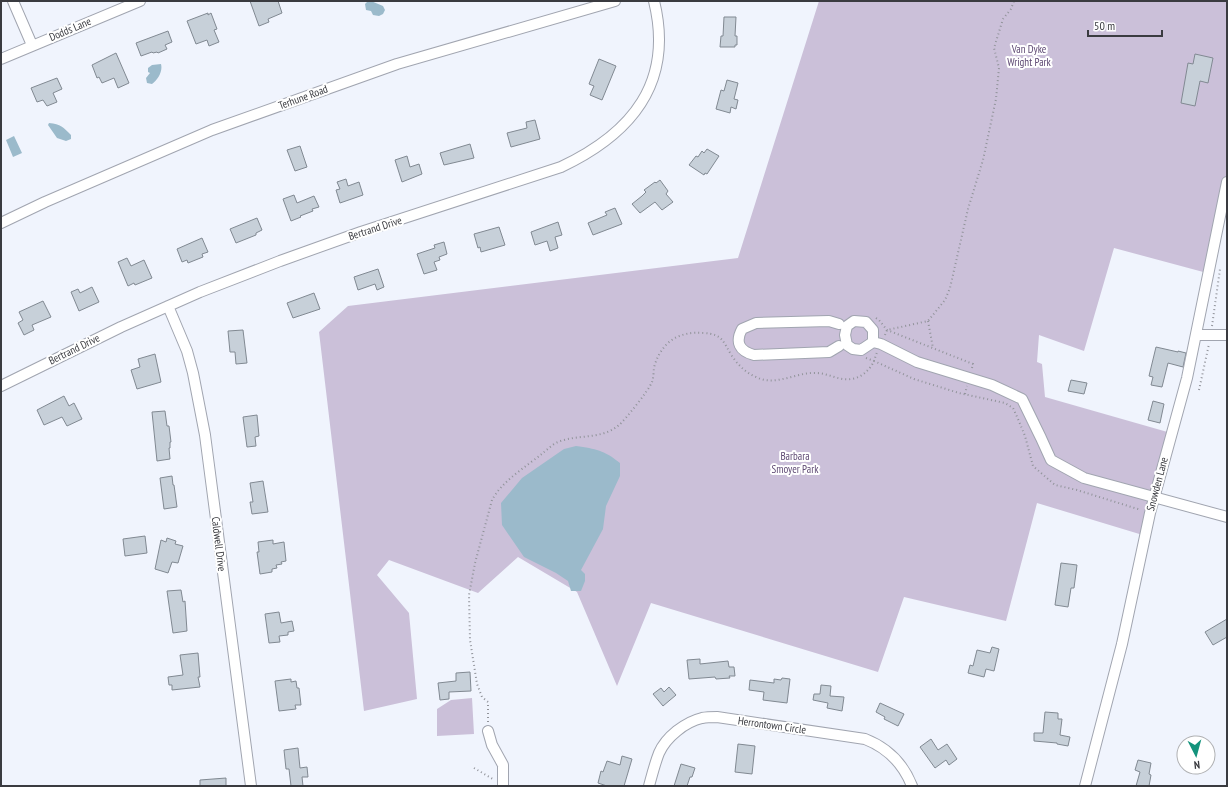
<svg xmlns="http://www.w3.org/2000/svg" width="1228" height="787" viewBox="0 0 1228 787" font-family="'PT Sans Narrow',sans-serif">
<rect width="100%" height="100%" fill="#f0f4fd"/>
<!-- green -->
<path fill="#cbc0d9" d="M 819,1 L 1227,1 L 1227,199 L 1207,273 L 1114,248 L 1084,351 L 1039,335 L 1037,362 L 1042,364 L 1045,397 L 1171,433 L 1146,536 L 1037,503 L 1006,621 L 904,597 L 878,672 L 651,603 L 617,686 L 577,592 L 518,557 L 478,593 L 389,560 L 377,575 L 409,613 L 417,699 L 364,711 L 319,332 L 348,306 L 738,258 Z
M 472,698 L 474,734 L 437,736 L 437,709 L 451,700 Z"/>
<!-- water -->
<path fill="#9bbacb" d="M 371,1 L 383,6 L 385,10 L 383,14 L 379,16 L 373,15 L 371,11 L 366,10 L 365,4 L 367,2 Z
M 161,64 C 163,71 158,80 152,84 L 147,83 L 146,78 L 150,73 L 148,72 L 148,68 L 152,65 Z
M 49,123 C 61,124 63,127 71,135 L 71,139 L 66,141 L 57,138 L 48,125 Z
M 14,136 L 22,153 L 13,157 L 6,140 Z
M 576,446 C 596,449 604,450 620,463 L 620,476 L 606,506 L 603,529 L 581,570 L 585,574 L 585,581 L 581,591 L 571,591 L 568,581 L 556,573 L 524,557 L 502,525 L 501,503 L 522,478 L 564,449 Z"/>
<!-- building -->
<path fill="#c7d0d9" stroke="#818992" d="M 250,1 L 278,1 L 282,13 L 268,19 L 269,22 L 259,26 Z
M 208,13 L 208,15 L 211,13 L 217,29 L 214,30 L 219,42 L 209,46 L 207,40 L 196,44 L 187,21 Z
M 724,17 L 736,17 L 735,36 L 737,36 L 737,45 L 735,45 L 735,47 L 720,47 L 721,36 L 723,36 Z
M 168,31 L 172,42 L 165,45 L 167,49 L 158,53 L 157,52 L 153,53 L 152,52 L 141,56 L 136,43 Z
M 116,53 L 129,83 L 118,88 L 114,78 L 102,83 L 99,77 L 97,78 L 92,65 Z
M 1195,54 L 1213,58 L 1208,83 L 1200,81 L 1195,106 L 1181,103 L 1188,63 L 1193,64 Z
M 599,59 L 616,66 L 602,100 L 590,95 L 594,86 L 589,84 Z
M 57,78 L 62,89 L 53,93 L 57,102 L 47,106 L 43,100 L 37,102 L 31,88 Z
M 727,80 L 738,83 L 734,99 L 738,100 L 736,109 L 731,107 L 730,113 L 716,109 L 721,90 L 724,91 Z
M 535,120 L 540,139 L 511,147 L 507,133 L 527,128 L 526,122 Z
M 470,144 L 474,158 L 444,165 L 440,153 Z
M 300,146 L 307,167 L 295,171 L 287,150 Z
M 707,149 L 719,156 L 707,174 L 705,173 L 704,175 L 689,165 L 696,156 L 698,157 L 702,151 L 704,153 Z
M 407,156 L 410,167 L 419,164 L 422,174 L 402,182 L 395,160 Z
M 346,179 L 348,186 L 359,182 L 363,195 L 340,203 L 336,190 L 340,189 L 337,182 Z
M 660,180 L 668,191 L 666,194 L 673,202 L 662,210 L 655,202 L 640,213 L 632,204 L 642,196 L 646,192 L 644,190 L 655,182 L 656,183 Z
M 294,195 L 297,203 L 314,196 L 319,207 L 312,209 L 313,211 L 300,216 L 301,217 L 291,221 L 283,199 Z
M 615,208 L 622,224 L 593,235 L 588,223 L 607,215 L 605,212 Z
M 257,218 L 262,230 L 256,233 L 256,235 L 236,243 L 230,229 Z
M 558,222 L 562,235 L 555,237 L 558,248 L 550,251 L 547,241 L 535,245 L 531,232 Z
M 499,227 L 505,245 L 481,252 L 480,247 L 478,248 L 474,234 Z
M 202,238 L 208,252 L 202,254 L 203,257 L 188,263 L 187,260 L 182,262 L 177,249 Z
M 444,242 L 447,254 L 439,257 L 440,260 L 434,262 L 437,270 L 424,274 L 417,254 L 435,248 L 434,245 Z
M 127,258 L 131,266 L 144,260 L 152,278 L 135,285 L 134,283 L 128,286 L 118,262 Z
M 378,269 L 384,287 L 377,290 L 375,284 L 358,290 L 354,277 Z
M 92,287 L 99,302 L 79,311 L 71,292 L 78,289 L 80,293 Z
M 314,293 L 320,309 L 293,318 L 287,303 Z
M 43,301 L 51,317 L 32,325 L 34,330 L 24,335 L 18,323 L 23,320 L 19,312 Z
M 243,330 L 247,363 L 236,364 L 235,352 L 230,352 L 228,331 Z
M 1156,347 L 1178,352 L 1178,351 L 1186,353 L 1183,367 L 1168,363 L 1162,387 L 1151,385 L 1153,377 L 1149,376 Z
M 155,354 L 161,382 L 137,389 L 131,370 L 140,367 L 138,359 Z
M 1071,380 L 1087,383 L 1084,394 L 1068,391 Z
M 64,396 L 69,406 L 74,403 L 82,419 L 67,426 L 62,417 L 44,425 L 37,410 Z
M 1153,401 L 1164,404 L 1160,423 L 1148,420 Z
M 165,411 L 167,426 L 169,426 L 171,442 L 170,442 L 170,448 L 169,448 L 170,459 L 157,461 L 152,412 Z
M 257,415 L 259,436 L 255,437 L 256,446 L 247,447 L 243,417 Z
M 172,476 L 173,485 L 174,485 L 177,507 L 164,509 L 160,478 Z
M 263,481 L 268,512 L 252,514 L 250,502 L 253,502 L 250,483 Z
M 145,536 L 147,553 L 125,556 L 123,539 Z
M 167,538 L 176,541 L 175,544 L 183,546 L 178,563 L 172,562 L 168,573 L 155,569 L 161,540 L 166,542 Z
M 273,540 L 273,544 L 284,542 L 286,561 L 281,562 L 282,564 L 276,565 L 277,568 L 272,569 L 272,572 L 260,574 L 257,552 L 259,552 L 258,542 Z
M 1061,563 L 1077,565 L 1074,588 L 1071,588 L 1068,607 L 1055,605 Z
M 181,590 L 183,602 L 185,601 L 187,631 L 173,633 L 167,591 Z
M 279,612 L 281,623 L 292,621 L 294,631 L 288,632 L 288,635 L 279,636 L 280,642 L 269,643 L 265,614 Z
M 1227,619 L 1227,637 L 1213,645 L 1205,632 Z
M 992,647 L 999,649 L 994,671 L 986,669 L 984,677 L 968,673 L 970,665 L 973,666 L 977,650 L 990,653 Z
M 198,653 L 200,677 L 198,677 L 200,687 L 172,690 L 172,685 L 169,685 L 168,677 L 183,675 L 180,655 Z
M 700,659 L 700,664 L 728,661 L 729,667 L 734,667 L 735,676 L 729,676 L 730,678 L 716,679 L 715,677 L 689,679 L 687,660 Z
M 470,672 L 471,691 L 449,692 L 449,699 L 440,700 L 438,683 L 456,681 L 456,673 Z
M 782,678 L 790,679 L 787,703 L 763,700 L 764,692 L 749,690 L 750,680 L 774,683 L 774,679 L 781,680 Z
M 291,679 L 291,682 L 296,681 L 297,688 L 299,688 L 301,705 L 295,705 L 296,709 L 279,711 L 275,681 Z
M 821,685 L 831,686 L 830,696 L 844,697 L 842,711 L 827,708 L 828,703 L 813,700 L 814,694 L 820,694 Z
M 669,687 L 676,695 L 663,706 L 653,694 L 661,688 L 664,692 Z
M 880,703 L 904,714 L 898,726 L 884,719 L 885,717 L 876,712 Z
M 1045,712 L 1058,713 L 1058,719 L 1062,719 L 1060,735 L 1070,737 L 1068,746 L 1057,744 L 1057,743 L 1034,741 L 1034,733 L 1043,733 Z
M 931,739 L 938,750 L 947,744 L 957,759 L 949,765 L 946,760 L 935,768 L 920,747 Z
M 738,744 L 755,746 L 752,774 L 735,772 Z
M 298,748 L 300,768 L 307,767 L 308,777 L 302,777 L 303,786 L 291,786 L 289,769 L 286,769 L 284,750 Z
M 622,756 L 632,759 L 624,786 L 607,786 L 598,783 L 601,771 L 603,772 L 607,761 L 620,765 Z
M 1138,760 L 1151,763 L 1149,774 L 1151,775 L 1149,786 L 1136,786 L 1140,772 L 1135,770 Z
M 681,764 L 695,768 L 692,777 L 690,777 L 687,786 L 674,786 Z
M 226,778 L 226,786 L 200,786 L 200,780 Z"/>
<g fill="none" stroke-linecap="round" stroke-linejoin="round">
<defs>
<path id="minor" d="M 13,1 L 32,45
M 1,59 L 140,1
M 1,223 L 45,202 L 212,130 L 397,64 L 615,1
M 168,306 L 187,351 L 193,373 L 205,435 L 251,786
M 839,324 L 829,321 L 756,323 L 742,329 C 735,342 739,351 754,355 L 829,352 L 839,346
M 1196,335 L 1227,335
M 873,342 L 861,350 L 853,349 L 847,345 L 845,335 L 847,326 L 854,321 L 866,322 L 873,330 L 873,342 L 881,344 L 917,362 L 992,385 L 1022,399 L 1041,438 L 1051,460 L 1084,478 L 1227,517
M 1,386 L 121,327 L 200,292 L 280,261 L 361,232 L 561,167 C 633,133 674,82 654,1
M 488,731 L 492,745 L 503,765 L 503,786
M 649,786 C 652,775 655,763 659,753 C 666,737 685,722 702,718 C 707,717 712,717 717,717 L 865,739 C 888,748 903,763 912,786
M 1085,786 L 1122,644 L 1150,513 L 1187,378 L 1227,182"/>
</defs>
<!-- minor casing -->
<use href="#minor" stroke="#a1a5b0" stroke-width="12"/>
<!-- path -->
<path stroke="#91939a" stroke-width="2" stroke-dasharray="1 3" stroke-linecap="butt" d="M 876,318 L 879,320 L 887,330 L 973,364 L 972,368
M 928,321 L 933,348
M 1212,326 L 1220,269
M 885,335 L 887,330 L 928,321 L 945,300 L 950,288 L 968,209 L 983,160 L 996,99 L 999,68 L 994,48 L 1003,19 L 1011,9 L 1014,1
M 866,358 L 874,361 L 877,352
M 1199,390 L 1209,344
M 965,394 L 967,386
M 488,722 L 488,702 L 482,697 L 477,684 L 470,640 L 469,595 L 475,563 L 492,500 C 502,481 527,466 543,453 C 548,449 553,444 558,442 C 577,434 602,440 619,425 C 625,420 649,390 652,382 C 654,377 653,370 655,364 C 663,341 679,331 704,333 C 723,334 723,342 732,356 C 738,365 746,373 756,377 C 776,387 795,372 816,373 C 828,373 839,381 851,379 C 861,378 870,370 874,361 L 914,379 L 959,393 L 1005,403 L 1013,408 L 1018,419 L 1025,436 L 1033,466 L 1055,485 L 1077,490 L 1141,510
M 474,768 L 493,779"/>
<!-- minor -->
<use href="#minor" stroke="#fff" stroke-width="10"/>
</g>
<g text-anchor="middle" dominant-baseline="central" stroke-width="4" stroke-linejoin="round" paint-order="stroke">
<!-- street labels -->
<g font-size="11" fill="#3a3b40" stroke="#fff">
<text transform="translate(70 29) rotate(-23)">Dodds Lane</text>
<text transform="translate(303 97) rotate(-20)">Terhune Road</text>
<text transform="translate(375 228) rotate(-18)">Bertrand Drive</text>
<text transform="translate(74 349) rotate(-26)">Bertrand Drive</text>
<text transform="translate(1157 484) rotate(-75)">Snowden Lane</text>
<text transform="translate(219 544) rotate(83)">Caldwell Drive</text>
<text transform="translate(772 725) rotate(8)">Herrontown Circle</text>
</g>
<!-- park labels -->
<g font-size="11" fill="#5e4973" stroke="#fff">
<text x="1029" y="49">Van Dyke<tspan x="1029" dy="13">Wright Park</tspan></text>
<text x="795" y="456">Barbara<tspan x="795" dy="13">Smoyer Park</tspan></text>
</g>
</g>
<!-- border -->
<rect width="1228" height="787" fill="none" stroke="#3a3b40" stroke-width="4"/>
<!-- north arrow -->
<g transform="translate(1196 755) rotate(174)"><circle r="19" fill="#ffffff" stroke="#b0b1b3"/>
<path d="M0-3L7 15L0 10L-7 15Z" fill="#13937c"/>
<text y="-6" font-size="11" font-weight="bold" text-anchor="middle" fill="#3a3b40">N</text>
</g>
<!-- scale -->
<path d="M1088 30v6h74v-6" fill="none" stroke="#3a3b40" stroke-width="2"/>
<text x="1094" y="30" font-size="12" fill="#3a3b40" stroke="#ffffff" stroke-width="3" paint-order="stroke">50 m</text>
</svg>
